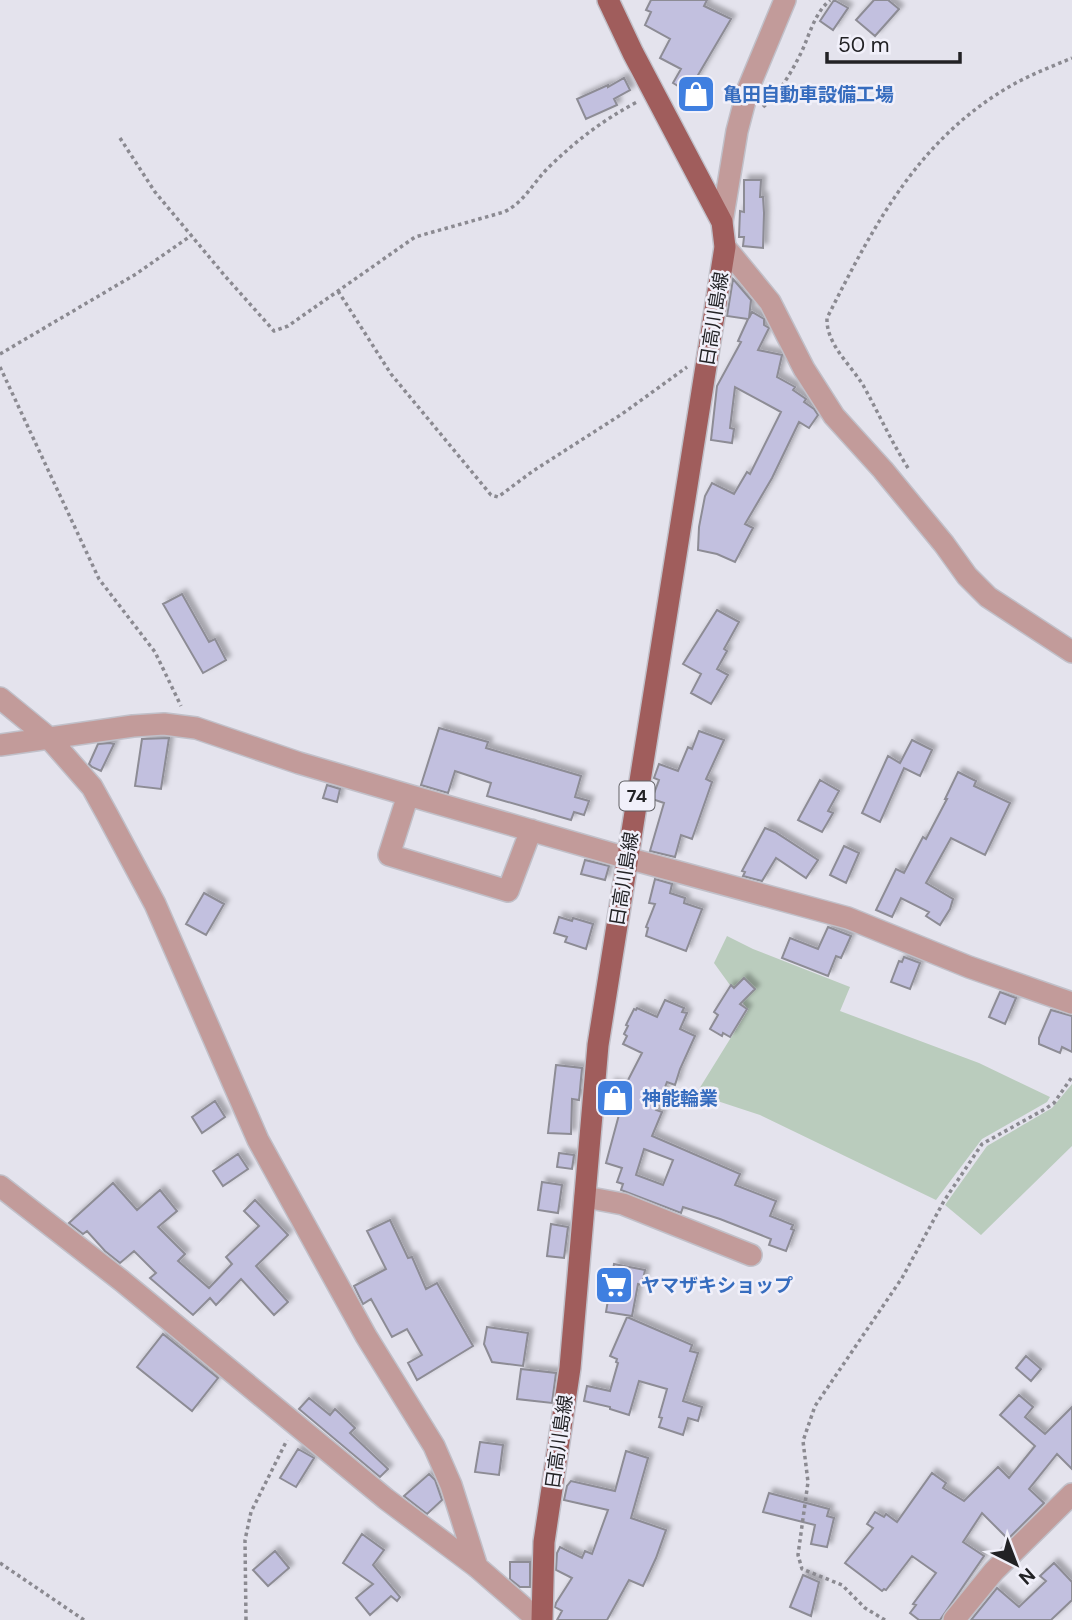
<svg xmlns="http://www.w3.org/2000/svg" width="1072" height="1620" viewBox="0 0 1072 1620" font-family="'DM Sans','Noto Sans JP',sans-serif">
<defs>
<filter id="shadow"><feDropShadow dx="4.5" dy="-4.5" stdDeviation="2" flood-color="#0004"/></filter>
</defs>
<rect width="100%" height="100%" fill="#e4e3ed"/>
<!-- green -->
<path fill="#baccbd" d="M 727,936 L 753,949 L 850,987 L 840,1011 L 979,1063 L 1050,1097 L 1047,1102 L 982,1139 L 936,1200 L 760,1115 L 696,1094 L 748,1010 L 714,963 Z
M 1072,1084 L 1072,1146 L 981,1235 L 945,1205 L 987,1146 L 1052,1108 Z"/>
<!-- building -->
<path fill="#c2c0df" stroke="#8d8c95" stroke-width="2" fill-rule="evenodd" filter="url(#shadow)" d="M 651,0 L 707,0 L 704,6 L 731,19 L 688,92 L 673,83 L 681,69 L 660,58 L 670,39 L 645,25 L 651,12 L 646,10 Z
M 834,0 L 848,8 L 833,30 L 820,21 Z
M 874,0 L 888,0 L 899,9 L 875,36 L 856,20 Z
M 624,78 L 630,90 L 614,99 L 617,105 L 586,119 L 577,99 L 608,85 L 608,87 Z
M 744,180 L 761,180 L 760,197 L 763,197 L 764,213 L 763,248 L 743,246 L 744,237 L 739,237 L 740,211 L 744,212 Z
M 733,279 L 751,300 L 749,318 L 752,312 L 764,319 L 764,325 L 769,328 L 758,350 L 782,355 L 777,377 L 795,387 L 793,390 L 806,399 L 804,402 L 814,409 L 818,415 L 809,428 L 799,422 L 772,478 L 745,524 L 753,528 L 735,562 L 717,554 L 698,550 L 699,527 L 705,496 L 712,483 L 734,494 L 747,472 L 750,474 L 781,412 L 735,387 L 730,428 L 734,429 L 732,443 L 711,440 L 717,386 L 741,342 L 738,341 L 748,319 L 727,316 Z
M 182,594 L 209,642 L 215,639 L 226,660 L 203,673 L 163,604 Z
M 717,610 L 739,622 L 724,649 L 727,651 L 717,669 L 728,675 L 711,704 L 691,693 L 701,674 L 683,664 Z
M 439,728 L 488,742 L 486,748 L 581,776 L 575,797 L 589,801 L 584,815 L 574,812 L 571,820 L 487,796 L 491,783 L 455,771 L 448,793 L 421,785 Z
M 699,731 L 724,740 L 706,779 L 712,782 L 692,839 L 681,835 L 675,857 L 650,851 L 664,803 L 652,799 L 659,780 L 654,778 L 659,764 L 678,771 L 688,747 L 692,749 Z
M 169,738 L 161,789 L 135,786 L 142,739 Z
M 912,740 L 932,750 L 920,776 L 904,768 L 880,822 L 862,813 L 888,756 L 900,763 Z
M 110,743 L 114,744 L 101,771 L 92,767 L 89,764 L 98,744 Z
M 958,772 L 976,781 L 974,786 L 1010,803 L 985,855 L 951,838 L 926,883 L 953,899 L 950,909 L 940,925 L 926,916 L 929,912 L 901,898 L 892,917 L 876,910 L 896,869 L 904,873 L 923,837 L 926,839 L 947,799 L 945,799 Z
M 820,780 L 839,791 L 828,811 L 833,813 L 822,832 L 798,820 Z
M 327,785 L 340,789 L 337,802 L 323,798 Z
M 765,828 L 775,832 L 818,860 L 806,878 L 776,858 L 762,881 L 743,876 L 745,872 L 742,871 Z
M 844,846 L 859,853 L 846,883 L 830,875 Z
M 585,860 L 609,866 L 605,880 L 581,874 Z
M 655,879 L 672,884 L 670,893 L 685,898 L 684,903 L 702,909 L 686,951 L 646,936 L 648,928 L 646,927 L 655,904 L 649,903 Z
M 204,893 L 224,904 L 206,935 L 186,924 Z
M 559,917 L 572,921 L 573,918 L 593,924 L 586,949 L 565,942 L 567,937 L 554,933 Z
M 828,927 L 851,936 L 841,958 L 836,956 L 828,976 L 782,958 L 790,938 L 818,949 Z
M 904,957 L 920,963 L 910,989 L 891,982 L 899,961 L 902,962 Z
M 744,978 L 755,989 L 740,1004 L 747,1009 L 730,1037 L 723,1033 L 722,1036 L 710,1029 L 718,1015 L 714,1012 L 731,985 L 734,988 Z
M 1000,992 L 1016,998 L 1005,1024 L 989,1017 Z
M 665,1000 L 684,1008 L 682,1012 L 687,1013 L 680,1029 L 695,1036 L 680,1069 L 675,1085 L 667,1082 L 656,1110 L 662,1112 L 652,1136 L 740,1174 L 735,1185 L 776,1201 L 770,1216 L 793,1225 L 791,1229 L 794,1230 L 786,1251 L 769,1245 L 771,1239 L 720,1219 L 683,1207 L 681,1213 L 621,1190 L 623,1184 L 617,1182 L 622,1168 L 606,1163 L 620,1111 L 606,1108 L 611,1083 L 625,1086 L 642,1053 L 623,1044 L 627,1036 L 624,1034 L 628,1026 L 626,1025 L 634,1009 L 636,1010 L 637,1008 L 657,1017 ZM 644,1149 L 673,1160 L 663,1185 L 636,1175 Z
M 1051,1010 L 1072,1016 L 1072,1052 L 1062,1047 L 1060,1053 L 1039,1044 L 1039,1038 Z
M 556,1065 L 582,1068 L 579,1100 L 572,1099 L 571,1134 L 548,1133 Z
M 215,1101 L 225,1117 L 202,1133 L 192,1117 Z
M 559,1153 L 574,1155 L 572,1169 L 557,1167 Z
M 238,1154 L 248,1169 L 223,1186 L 213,1171 Z
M 542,1182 L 562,1185 L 558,1213 L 538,1210 Z
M 113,1183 L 137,1210 L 160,1190 L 177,1211 L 158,1227 L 185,1254 L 178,1261 L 209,1288 L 232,1264 L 226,1257 L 259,1226 L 244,1211 L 255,1200 L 288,1235 L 256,1266 L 288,1302 L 274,1315 L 241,1279 L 216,1305 L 210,1298 L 193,1315 L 150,1278 L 156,1273 L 134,1251 L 120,1263 L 105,1251 L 87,1231 L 83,1234 L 69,1223 Z
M 390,1220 L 408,1258 L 412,1257 L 426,1289 L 437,1283 L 473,1346 L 417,1380 L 408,1363 L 422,1355 L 407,1329 L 392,1337 L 371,1299 L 363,1304 L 354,1286 L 386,1269 L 367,1231 Z
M 551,1224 L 568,1227 L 564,1258 L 547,1256 Z
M 614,1264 L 645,1270 L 642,1285 L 638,1284 L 632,1316 L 606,1312 Z
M 627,1317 L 692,1345 L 690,1351 L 698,1353 L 683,1401 L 702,1407 L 698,1421 L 688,1418 L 683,1435 L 659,1427 L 662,1418 L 659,1417 L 667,1389 L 639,1381 L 629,1415 L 610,1409 L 610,1407 L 584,1401 L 587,1386 L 610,1391 L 618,1363 L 616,1362 L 617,1359 L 610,1356 Z
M 487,1327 L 528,1333 L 523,1366 L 492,1362 L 484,1344 Z
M 163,1334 L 218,1378 L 192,1411 L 137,1367 Z
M 1026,1356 L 1041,1369 L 1031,1381 L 1016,1368 Z
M 521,1369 L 556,1373 L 552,1403 L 517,1399 Z
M 1019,1395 L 1033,1407 L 1025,1417 L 1045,1434 L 1072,1407 L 1072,1469 L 1057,1454 L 1029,1489 L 1044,1503 L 1008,1539 L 982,1513 L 963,1542 L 984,1556 L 940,1620 L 919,1620 L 910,1613 L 916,1605 L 913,1604 L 936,1573 L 912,1556 L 886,1590 L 884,1589 L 882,1591 L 845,1563 L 873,1528 L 867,1524 L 875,1512 L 884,1517 L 886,1514 L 897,1522 L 932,1473 L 946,1483 L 943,1488 L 964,1501 L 998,1467 L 1009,1478 L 1035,1446 L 1000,1415 Z
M 309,1398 L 330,1415 L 335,1409 L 355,1428 L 350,1433 L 388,1469 L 380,1477 L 299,1409 Z
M 480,1442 L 503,1445 L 499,1475 L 475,1472 Z
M 298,1449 L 314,1458 L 296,1487 L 280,1478 Z
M 626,1451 L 648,1458 L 631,1518 L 666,1530 L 656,1558 L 643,1586 L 629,1580 L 607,1620 L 557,1620 L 562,1611 L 555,1607 L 556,1603 L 572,1578 L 556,1570 L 557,1553 L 560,1547 L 582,1558 L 585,1551 L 592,1554 L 608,1510 L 564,1500 L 567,1486 L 571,1481 L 615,1491 Z
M 429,1474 L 435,1480 L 442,1500 L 427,1514 L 404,1496 Z
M 769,1493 L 829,1509 L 827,1516 L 834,1518 L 827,1547 L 811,1544 L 815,1525 L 763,1512 Z
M 362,1534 L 384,1550 L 373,1565 L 400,1597 L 397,1601 L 391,1596 L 370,1615 L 356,1598 L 373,1584 L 343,1563 Z
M 275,1551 L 289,1568 L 268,1586 L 253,1570 Z
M 510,1562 L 530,1562 L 530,1587 L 520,1587 L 510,1579 Z
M 1054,1563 L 1072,1582 L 1072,1600 L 1051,1620 L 971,1620 L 997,1588 L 1019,1607 L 1046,1581 L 1040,1576 Z
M 803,1575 L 819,1582 L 811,1616 L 790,1607 Z"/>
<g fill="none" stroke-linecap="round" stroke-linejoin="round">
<defs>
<path id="minor" d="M 725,247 L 770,302 L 804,369 L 834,416 L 883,470 L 944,544 L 967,576 L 988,597 L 1072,652
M 0,698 L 49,738 L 92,787 L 108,816 L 155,904 L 258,1140 L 366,1336 L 434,1446 L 451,1485 L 477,1567
M 0,745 L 133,726 L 164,724 L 196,728 L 299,763 L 408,795 L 627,858 L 848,918 L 969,967 L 1072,1003
M 408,795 L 389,855 L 508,891 L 531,830
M 0,1186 L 122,1281 L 386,1499 L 477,1567 L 538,1620
M 585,1197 L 623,1204 L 751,1255
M 954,1620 L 994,1571 L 1072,1494"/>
<path id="tertiary" d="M 722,222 L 737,131 L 748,89 L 785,0"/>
<path id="primary" d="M 542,1620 L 544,1542 L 570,1368 L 598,1045 L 725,247 L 722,222 L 633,53 L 608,0"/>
</defs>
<!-- minor casing -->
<use href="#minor" stroke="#c1c0c9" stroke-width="24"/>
<!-- tertiary casing -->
<use href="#tertiary" stroke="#c1c0c9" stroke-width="24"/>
<!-- primary casing -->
<use href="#primary" stroke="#c1c0c9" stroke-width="24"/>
<!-- path -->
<path stroke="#8b8a91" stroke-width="3.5" stroke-dasharray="3.5 3.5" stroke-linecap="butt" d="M 763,107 C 780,92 791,73 801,53 C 810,34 814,14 830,0
M 120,138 L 155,192 L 225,276 L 274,331 L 288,326 L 415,237 L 504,212 C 526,201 533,182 550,166 C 577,140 603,120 637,102
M 338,291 L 391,374 L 491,495 L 498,497 L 533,471 L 622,414 L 687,367
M 0,354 L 136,274 L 192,235
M 0,367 L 99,579 L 155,652 L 181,706
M 908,468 C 891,441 878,412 863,385 C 850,364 826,344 827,318 C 874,225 919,137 1014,84 C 1032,74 1053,66 1072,58
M 0,1563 L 84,1620
M 246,1620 L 245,1540 L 251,1512 L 287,1440
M 885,1620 L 865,1608 L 842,1585 L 802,1569 L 798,1555 L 808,1482 L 803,1441 L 815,1406 L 902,1278 L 944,1201 L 982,1144 L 1045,1109 L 1054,1103 L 1072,1077"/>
<!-- minor -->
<use href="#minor" stroke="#c29b9a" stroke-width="21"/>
<!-- tertiary -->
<use href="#tertiary" stroke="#c29b9a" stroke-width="21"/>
<!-- primary -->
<use href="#primary" stroke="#a05d5c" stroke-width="21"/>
</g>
<!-- icons -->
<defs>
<symbol id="shop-square" viewBox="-11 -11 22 22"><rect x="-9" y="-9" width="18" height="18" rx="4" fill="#3f7fe0" stroke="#f1f0fa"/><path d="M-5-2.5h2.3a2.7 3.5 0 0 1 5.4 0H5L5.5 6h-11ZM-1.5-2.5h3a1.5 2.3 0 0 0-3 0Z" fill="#fff"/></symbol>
<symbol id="supermarket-square" viewBox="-11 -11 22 22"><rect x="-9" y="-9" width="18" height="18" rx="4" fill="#3f7fe0" stroke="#f1f0fa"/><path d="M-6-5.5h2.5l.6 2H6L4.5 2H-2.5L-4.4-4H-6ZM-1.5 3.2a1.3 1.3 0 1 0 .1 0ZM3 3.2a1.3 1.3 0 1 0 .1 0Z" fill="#fff"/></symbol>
</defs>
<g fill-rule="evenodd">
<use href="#shop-square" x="674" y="72" width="44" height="44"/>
<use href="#shop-square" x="593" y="1076" width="44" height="44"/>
<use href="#supermarket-square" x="592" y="1263" width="44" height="44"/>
</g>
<g text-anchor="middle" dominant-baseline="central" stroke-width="5" stroke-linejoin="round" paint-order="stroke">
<!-- shield labels -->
<rect fill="#f1f0fa" stroke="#606065" stroke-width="2" x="619.5" y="781.5" width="35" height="29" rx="5"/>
<g font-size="18" font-weight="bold" fill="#222225">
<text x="637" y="796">74</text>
</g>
<!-- shop labels -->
<g font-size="19" font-weight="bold" fill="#366cbe" stroke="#f1f0fa" text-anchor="start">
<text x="723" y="94">亀田自動車設備工場</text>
<text x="642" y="1098">神能輪業</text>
<text x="641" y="1285">ヤマザキショップ</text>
</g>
<!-- street labels -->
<g font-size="19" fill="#222225" stroke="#f1f0fa">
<text transform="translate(714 319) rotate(-81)">日高川島線</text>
<text transform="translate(624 879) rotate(-81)">日高川島線</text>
<text transform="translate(559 1442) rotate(-82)">日高川島線</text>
</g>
</g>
<!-- north arrow -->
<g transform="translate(1016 1564) rotate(138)" stroke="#f1f0fa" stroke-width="5" paint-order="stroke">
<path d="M0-5L12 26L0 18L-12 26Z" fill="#222225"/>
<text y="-10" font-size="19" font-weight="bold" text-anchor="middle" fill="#222225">N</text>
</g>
<!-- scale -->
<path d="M827 52v10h133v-10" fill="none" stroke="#222225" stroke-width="3.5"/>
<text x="838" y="52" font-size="21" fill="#222225" stroke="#f1f0fa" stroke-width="5" paint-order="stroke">50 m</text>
</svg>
